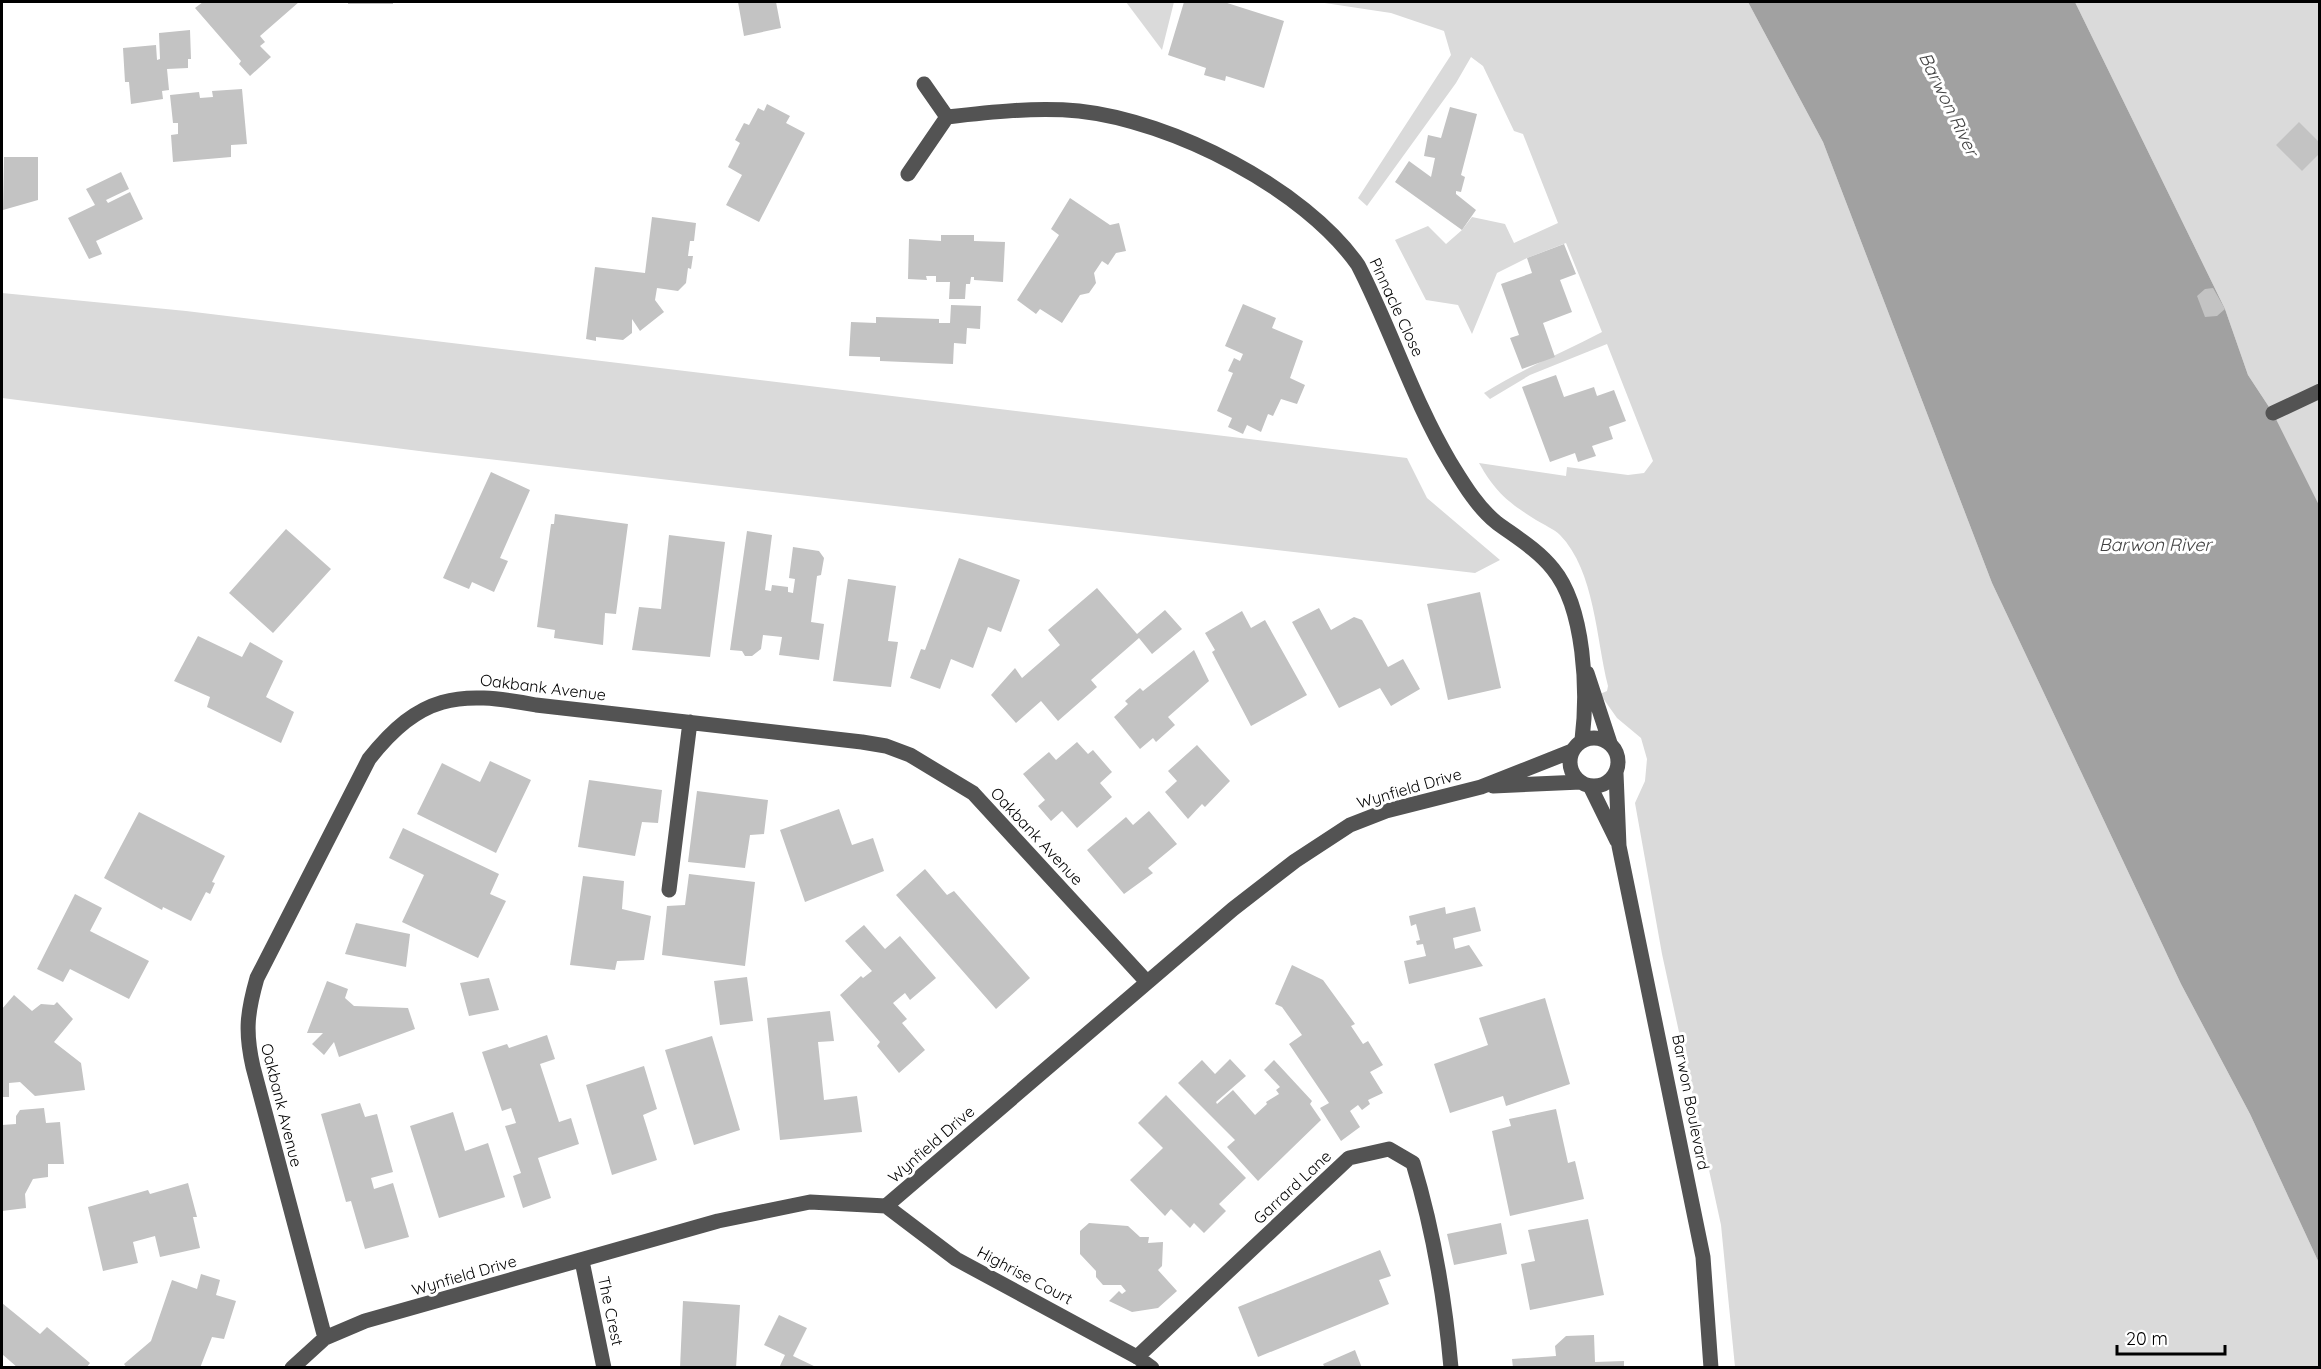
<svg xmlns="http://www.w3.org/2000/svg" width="2321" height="1369" viewBox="0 0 2321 1369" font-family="Quicksand,sans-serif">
<rect width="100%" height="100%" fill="#fff"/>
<!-- green -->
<path fill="#dadada" d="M 1126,2 L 1174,2 L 1162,50 Z
M 1318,2 L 1748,2 L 1823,142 L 1992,583 L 2181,984 L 2250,1114 L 2319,1263 L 2319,1367 L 1735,1367 L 1721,1225 L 1662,954 L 1635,803 L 1645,781 L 1647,759 L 1641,738 L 1617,718 L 1600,694 L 1607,691 L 1608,686 C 1596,639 1595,571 1560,535 C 1554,529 1544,525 1536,520 C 1508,502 1496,493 1479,463 L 1566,476 L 1567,467 L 1628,475 L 1644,473 L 1653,461 L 1607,344 L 1530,375 L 1490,399 L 1484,393 C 1522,369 1562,353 1602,332 L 1566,243 L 1527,258 L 1497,273 L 1472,334 L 1458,305 L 1426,300 L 1395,240 L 1428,226 L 1446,244 L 1462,230 L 1472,217 L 1505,224 L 1514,243 L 1558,223 L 1523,134 L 1514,131 L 1483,66 L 1471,57 L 1456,83 L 1367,206 L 1358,198 L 1451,55 L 1444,31 L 1391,13 Z
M 2075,2 L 2319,2 L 2319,505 L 2273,413 L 2248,375 L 2225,309 Z
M 2,293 L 186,311 L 1407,458 L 1427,498 L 1500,560 L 1475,573 L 427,452 L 2,398 Z"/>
<!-- water -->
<path fill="#a1a1a1" d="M 1748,2 L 2075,2 L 2225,309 L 2248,375 L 2273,413 L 2319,505 L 2319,1263 L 2250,1114 L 2181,984 L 1992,583 L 1823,142 Z"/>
<!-- building -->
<path fill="#c3c3c3" d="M 203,2 L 299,2 L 260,36 L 265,42 L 260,46 L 271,57 L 250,76 L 239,64 L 241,61 L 195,8 Z
M 348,2 L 393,2 L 393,4 L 348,4 Z
M 738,2 L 776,2 L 781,28 L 744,36 Z
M 1184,2 L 1224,2 L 1284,21 L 1264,88 L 1226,76 L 1225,81 L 1204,75 L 1206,68 L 1168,55 Z
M 190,30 L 191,59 L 188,59 L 188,68 L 167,69 L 169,90 L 162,91 L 163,99 L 131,104 L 129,82 L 125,82 L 123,48 L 156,45 L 157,60 L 160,59 L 159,33 Z
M 242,89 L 247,144 L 231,145 L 231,157 L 173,162 L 171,135 L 178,134 L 178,123 L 173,123 L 170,95 L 199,92 L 200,98 L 213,97 L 212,91 Z
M 767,104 L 790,116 L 786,123 L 805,133 L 759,222 L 726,205 L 742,175 L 728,167 L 740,143 L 735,140 L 744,123 L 749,125 L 758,108 L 764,111 Z
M 1450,107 L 1477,114 L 1461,175 L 1465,177 L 1461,192 L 1456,191 L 1456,194 L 1476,210 L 1462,230 L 1395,182 L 1409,161 L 1431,177 L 1435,158 L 1424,156 L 1428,135 L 1441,138 Z
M 2299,122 L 2320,143 L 2320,153 L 2302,171 L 2276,145 Z
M 4,157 L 38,157 L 38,200 L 3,210 Z
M 121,172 L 129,189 L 106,200 L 108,203 L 130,192 L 143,219 L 96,241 L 102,254 L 89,259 L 68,218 L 95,205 L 86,189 Z
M 1070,198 L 1110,225 L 1119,223 L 1126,251 L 1116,253 L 1108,265 L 1102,261 L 1094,273 L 1096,283 L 1089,293 L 1080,295 L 1062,323 L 1040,309 L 1036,314 L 1017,300 L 1059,235 L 1051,229 Z
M 652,217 L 696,223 L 694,241 L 690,241 L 688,256 L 693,256 L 691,269 L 688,268 L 686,283 L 678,291 L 657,288 L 655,300 L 664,312 L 640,331 L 632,319 L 632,333 L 623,340 L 596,337 L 596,341 L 586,339 L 595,267 L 645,273 Z
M 941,235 L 974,235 L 974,241 L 1005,242 L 1003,282 L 974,280 L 974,277 L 971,277 L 970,284 L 966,284 L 965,299 L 949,299 L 950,282 L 936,282 L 936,276 L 926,276 L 927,280 L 908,279 L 909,239 L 941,241 Z
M 1564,244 L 1576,274 L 1560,280 L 1572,312 L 1543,323 L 1555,357 L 1522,369 L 1510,338 L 1519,335 L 1501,284 L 1532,273 L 1527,258 Z
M 2213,288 L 2225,309 L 2217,316 L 2205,317 L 2197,296 L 2205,289 Z
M 1243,304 L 1276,318 L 1272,328 L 1303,341 L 1290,378 L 1305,385 L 1297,404 L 1281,399 L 1273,416 L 1268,414 L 1261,432 L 1247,425 L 1243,434 L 1228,427 L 1232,418 L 1217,411 L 1233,373 L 1228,371 L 1234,358 L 1240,361 L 1243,354 L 1225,346 Z
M 951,305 L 981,306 L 980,329 L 967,328 L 966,344 L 954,343 L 953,364 L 880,361 L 880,357 L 849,356 L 851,322 L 876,323 L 876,317 L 939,319 L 939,323 L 950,323 Z
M 1556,375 L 1564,397 L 1594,387 L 1597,396 L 1614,390 L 1626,421 L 1609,427 L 1613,439 L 1592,446 L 1596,456 L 1578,462 L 1575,453 L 1550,462 L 1522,387 Z
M 491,472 L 530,490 L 500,558 L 508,561 L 494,592 L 472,582 L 469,589 L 443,578 Z
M 555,514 L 628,524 L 616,614 L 605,613 L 603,645 L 554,638 L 555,630 L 537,627 L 551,524 L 554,524 Z
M 286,529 L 331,569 L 273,633 L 229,593 Z
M 747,531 L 772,535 L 765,590 L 771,591 L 772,585 L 788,587 L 788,592 L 793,593 L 795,579 L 789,578 L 793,547 L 819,551 L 824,558 L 821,575 L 817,576 L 811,622 L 824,624 L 819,660 L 779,655 L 782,637 L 763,635 L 761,649 L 752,656 L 745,656 L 742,651 L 730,650 Z
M 669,535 L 725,542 L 710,657 L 632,650 L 639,607 L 661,609 Z
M 959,558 L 1020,580 L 1001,632 L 988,627 L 973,668 L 951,659 L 940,689 L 910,678 L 921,649 L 925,650 Z
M 848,579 L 896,586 L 888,641 L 898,642 L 891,687 L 833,681 Z
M 1097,588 L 1137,634 L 1165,610 L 1182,629 L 1152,654 L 1139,638 L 1091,680 L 1097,687 L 1058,721 L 1041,701 L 1016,723 L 991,695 L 1015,668 L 1022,678 L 1060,645 L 1048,630 Z
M 1480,592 L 1501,688 L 1448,700 L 1427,604 Z
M 1319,608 L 1331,630 L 1354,617 L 1362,620 L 1388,667 L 1403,659 L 1420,689 L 1391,706 L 1380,688 L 1339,708 L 1292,622 Z
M 1242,611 L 1251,628 L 1265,620 L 1307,695 L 1251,726 L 1212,652 L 1215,650 L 1205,633 Z
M 198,636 L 242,657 L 250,642 L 283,661 L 266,697 L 294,712 L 281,743 L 207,707 L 210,697 L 174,681 Z
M 1194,650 L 1209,681 L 1168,717 L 1175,725 L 1156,742 L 1153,738 L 1140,749 L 1114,717 L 1128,704 L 1125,701 L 1140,688 L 1143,691 Z
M 1077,742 L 1088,754 L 1093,750 L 1112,772 L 1100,783 L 1112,797 L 1077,828 L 1062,811 L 1051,821 L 1038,806 L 1045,800 L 1023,774 L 1049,752 L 1056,760 Z
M 1197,745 L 1230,781 L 1205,807 L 1202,804 L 1188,819 L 1165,792 L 1177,781 L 1168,771 Z
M 490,761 L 531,780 L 496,853 L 417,814 L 442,763 L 480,782 Z
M 589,780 L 662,790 L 658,823 L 642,822 L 635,856 L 578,847 Z
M 697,791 L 768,800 L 764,834 L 750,835 L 745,868 L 688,862 Z
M 839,809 L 852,845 L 873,838 L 884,871 L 805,902 L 780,830 Z
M 1149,811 L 1177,844 L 1148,868 L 1153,873 L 1124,894 L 1087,850 L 1126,817 L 1133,825 Z
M 139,812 L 225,856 L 212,882 L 215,883 L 210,894 L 206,892 L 191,921 L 163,907 L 162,910 L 104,878 Z
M 403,828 L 499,874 L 490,894 L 506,901 L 478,958 L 402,922 L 424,875 L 389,858 Z
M 925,869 L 947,895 L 954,891 L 1030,978 L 996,1009 L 896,895 Z
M 689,874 L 755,882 L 745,966 L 662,955 L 667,906 L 685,905 Z
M 583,876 L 624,881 L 622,909 L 651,916 L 644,960 L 617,961 L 615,970 L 570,965 Z
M 75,894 L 102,908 L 90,931 L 149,961 L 129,999 L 70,969 L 63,982 L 37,969 Z
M 1445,907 L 1446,914 L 1475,907 L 1481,931 L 1453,938 L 1455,949 L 1469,945 L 1483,966 L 1409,984 L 1404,961 L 1426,956 L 1423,944 L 1417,945 L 1416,941 L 1420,940 L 1416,924 L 1411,926 L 1409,916 Z
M 356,923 L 410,934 L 406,967 L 345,954 Z
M 864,925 L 885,949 L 900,936 L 936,978 L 910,1000 L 905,993 L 893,1003 L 907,1019 L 902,1023 L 925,1050 L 899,1073 L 877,1046 L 880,1042 L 840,995 L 861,976 L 863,978 L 872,971 L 845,941 Z
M 1292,965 L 1323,980 L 1355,1024 L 1351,1026 L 1363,1044 L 1368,1041 L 1383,1065 L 1370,1072 L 1383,1093 L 1368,1100 L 1370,1104 L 1362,1110 L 1358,1105 L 1350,1111 L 1360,1127 L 1341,1141 L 1320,1108 L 1329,1103 L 1289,1044 L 1302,1035 L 1282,1007 L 1275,1004 Z
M 747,977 L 753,1021 L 720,1025 L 714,981 Z
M 489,978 L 499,1010 L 469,1016 L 460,983 Z
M 327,981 L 348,989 L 345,998 L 354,1006 L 408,1008 L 415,1029 L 339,1057 L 334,1042 L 324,1055 L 312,1044 L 323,1033 L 307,1033 Z
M 14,995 L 32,1011 L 41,1004 L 54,1005 L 57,1002 L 73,1019 L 54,1042 L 81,1063 L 85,1090 L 35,1096 L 20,1082 L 9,1083 L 9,1097 L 2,1097 L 2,1009 Z
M 1545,998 L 1570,1084 L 1506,1106 L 1503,1096 L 1450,1113 L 1434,1064 L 1488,1045 L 1479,1018 Z
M 830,1011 L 834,1041 L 818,1042 L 824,1100 L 857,1096 L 862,1132 L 780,1140 L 767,1018 Z
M 547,1035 L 555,1059 L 540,1064 L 559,1122 L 571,1118 L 579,1144 L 538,1158 L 551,1198 L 523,1208 L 513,1176 L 521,1173 L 505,1126 L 516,1123 L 511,1108 L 502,1111 L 482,1052 L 507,1044 L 509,1048 Z
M 712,1036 L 740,1130 L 694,1145 L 665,1050 Z
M 1230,1059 L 1246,1076 L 1216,1102 L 1217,1104 L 1233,1090 L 1255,1115 L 1267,1104 L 1266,1102 L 1279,1094 L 1276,1090 L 1280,1087 L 1264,1070 L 1274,1060 L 1312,1101 L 1310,1104 L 1321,1120 L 1258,1181 L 1227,1147 L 1235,1140 L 1178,1083 L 1202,1060 L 1215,1074 Z
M 644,1066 L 657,1109 L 643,1115 L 657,1160 L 612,1175 L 586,1085 Z
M 1166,1095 L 1246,1178 L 1219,1204 L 1226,1211 L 1204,1233 L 1194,1223 L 1190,1228 L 1171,1209 L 1165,1216 L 1130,1180 L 1163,1148 L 1138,1123 Z
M 360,1103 L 365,1117 L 377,1114 L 393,1172 L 371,1178 L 374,1189 L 393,1183 L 409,1237 L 365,1249 L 351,1201 L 346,1202 L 321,1114 Z
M 44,1108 L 46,1123 L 60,1122 L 64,1164 L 48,1164 L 48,1177 L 33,1179 L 25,1194 L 26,1208 L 2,1211 L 2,1125 L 16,1124 L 16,1116 L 20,1110 Z
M 1556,1109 L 1568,1163 L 1575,1161 L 1584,1199 L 1510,1216 L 1492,1131 L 1511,1126 L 1509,1119 Z
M 453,1112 L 465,1151 L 488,1143 L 505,1197 L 439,1218 L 410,1126 Z
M 188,1183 L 197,1217 L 193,1217 L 200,1248 L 160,1257 L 155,1236 L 133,1242 L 138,1263 L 103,1271 L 88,1207 L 148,1190 L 150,1194 Z
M 1588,1219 L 1604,1295 L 1530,1310 L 1521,1264 L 1535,1261 L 1528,1230 Z
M 1089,1223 L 1128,1226 L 1140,1237 L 1149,1237 L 1148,1243 L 1163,1242 L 1162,1266 L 1158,1270 L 1177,1291 L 1158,1308 L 1132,1312 L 1109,1301 L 1119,1291 L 1122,1294 L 1126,1291 L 1121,1285 L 1103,1285 L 1096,1277 L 1096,1271 L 1080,1254 L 1080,1231 Z
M 1501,1223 L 1507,1254 L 1454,1265 L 1447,1234 Z
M 1380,1250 L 1391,1276 L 1379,1280 L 1389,1304 L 1258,1357 L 1238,1307 Z
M 201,1274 L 220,1280 L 216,1295 L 236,1301 L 224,1339 L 212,1337 L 200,1368 L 127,1368 L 124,1364 L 151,1341 L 172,1280 L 197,1289 Z
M 683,1301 L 740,1305 L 736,1368 L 680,1368 Z
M 2,1303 L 40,1334 L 47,1327 L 90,1363 L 86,1368 L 18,1368 L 2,1354 Z
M 779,1315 L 807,1328 L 793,1356 L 818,1368 L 779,1368 L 785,1355 L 764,1345 Z
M 1594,1335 L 1595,1362 L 1624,1361 L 1624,1368 L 1513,1368 L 1512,1359 L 1556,1356 L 1555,1346 L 1566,1336 Z
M 1355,1350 L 1362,1368 L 1325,1368 L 1323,1364 Z"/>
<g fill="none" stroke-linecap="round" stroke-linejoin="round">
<!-- minor -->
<path stroke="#535353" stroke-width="15" d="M 924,84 L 947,117
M 908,174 L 947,117 C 990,112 1035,107 1079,111 C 1172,121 1304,188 1358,265 C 1391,329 1413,400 1450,462 C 1463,483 1477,507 1497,523 C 1516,537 1538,550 1553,569 C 1585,608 1588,692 1582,740
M 2273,413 L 2320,391
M 1587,673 L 1610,743
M1570 762a24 24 0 1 1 48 0a24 24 0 1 1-48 0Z
M 1616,773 L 1619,846 L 1703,1257 L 1711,1368
M 1493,786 L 1581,782
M 1590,786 L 1617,841
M 669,890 L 690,722
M 886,1206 L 956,1259 L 1137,1357 L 1152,1368
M 582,1261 L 604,1368
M 325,1338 L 253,1067 C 245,1032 247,1013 257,978 L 369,759 C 420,695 457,690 536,705 L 862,742 L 886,746 L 910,755 L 973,793 L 1147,982
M 1137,1357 L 1349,1158 L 1389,1149 L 1413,1163 C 1433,1229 1445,1300 1451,1368
M 292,1368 L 325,1338 L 365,1321 L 718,1221 L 810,1202 L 886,1206 L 1233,909 L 1295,861 L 1350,825 L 1386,811 L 1481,787 L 1572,751"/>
</g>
<g text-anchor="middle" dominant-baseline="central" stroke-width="6" stroke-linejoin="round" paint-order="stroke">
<!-- street labels -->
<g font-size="16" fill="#000" stroke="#fff">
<text transform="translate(1397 307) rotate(65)">Pinnacle Close</text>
<text transform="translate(543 687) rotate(7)">Oakbank Avenue</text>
<text transform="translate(1409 788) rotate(-16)">Wynfield Drive</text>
<text transform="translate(1037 836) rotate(47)">Oakbank Avenue</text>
<text transform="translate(1691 1102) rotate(79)">Barwon Boulevard</text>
<text transform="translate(282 1105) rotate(76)">Oakbank Avenue</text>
<text transform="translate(931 1144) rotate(-41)">Wynfield Drive</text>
<text transform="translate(1292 1187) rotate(-43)">Garrard Lane</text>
<text transform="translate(464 1275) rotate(-16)">Wynfield Drive</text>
<text transform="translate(1025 1275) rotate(28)">Highrise Court</text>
<text transform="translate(611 1311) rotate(78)">The Crest</text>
</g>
<!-- water labels -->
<g font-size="18" font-style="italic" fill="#424242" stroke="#fff">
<text transform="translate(1949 104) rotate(64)">Barwon River</text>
<text x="2155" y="544">Barwon River</text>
</g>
</g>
<!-- border -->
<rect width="2321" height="1369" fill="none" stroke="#000000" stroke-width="6"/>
<!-- scale -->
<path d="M2117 1345v9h108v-9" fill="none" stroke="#000000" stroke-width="3"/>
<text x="2126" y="1345" font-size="18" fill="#000000" stroke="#ffffff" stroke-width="4.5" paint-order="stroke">20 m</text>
</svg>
